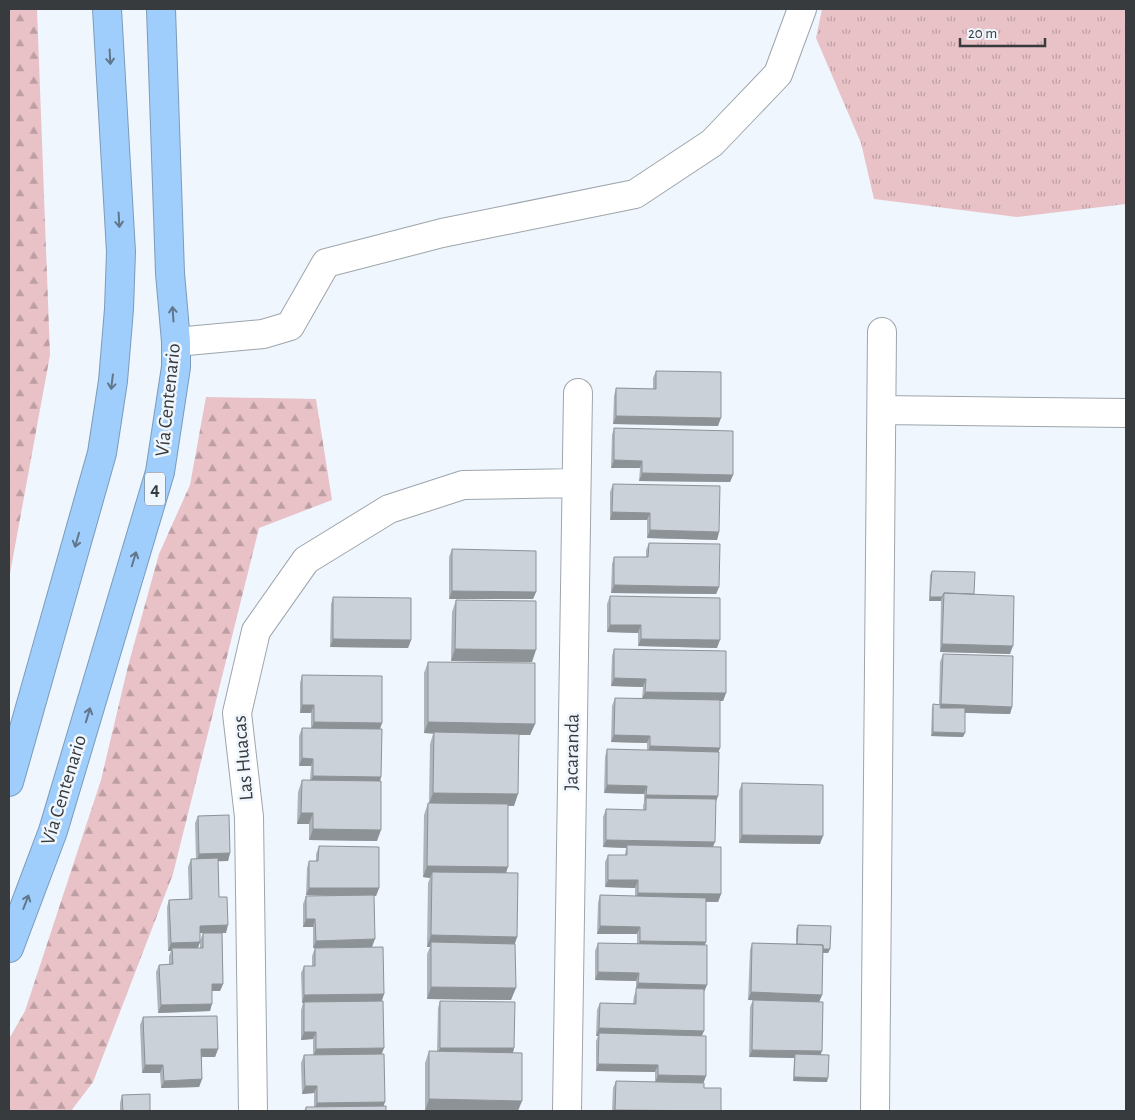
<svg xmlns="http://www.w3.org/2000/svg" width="1135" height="1120" viewBox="0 0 1135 1120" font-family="'Alegreya Sans',sans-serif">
<defs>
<pattern id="grass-tufts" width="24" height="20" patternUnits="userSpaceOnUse" patternTransform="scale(1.25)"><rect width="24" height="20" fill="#e8c2c7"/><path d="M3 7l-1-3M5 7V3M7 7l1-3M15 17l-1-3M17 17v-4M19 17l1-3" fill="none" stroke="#bd9fa3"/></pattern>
<pattern id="forest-firs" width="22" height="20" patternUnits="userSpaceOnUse" patternTransform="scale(1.25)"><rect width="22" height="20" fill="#e8c2c7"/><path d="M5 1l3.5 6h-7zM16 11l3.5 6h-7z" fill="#bd9fa3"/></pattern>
</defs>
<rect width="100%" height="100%" fill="#eff6fd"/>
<!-- grass -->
<path fill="url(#grass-tufts)" d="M 822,9 L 1126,9 L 1126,204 L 1017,217 L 874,199 L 861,143 L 816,38 Z"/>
<!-- forest -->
<path fill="url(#forest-firs)" d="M 9,9 L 37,9 L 50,355 L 9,579 Z
M 206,397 L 316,399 L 332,500 L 259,528 L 173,874 L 93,1082 L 71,1111 L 9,1111 L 9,1039 L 25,1011 L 101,780 L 128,666 L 159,554 L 190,485 Z"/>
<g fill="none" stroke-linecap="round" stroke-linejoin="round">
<defs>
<path id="minor" d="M 176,342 L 263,334 L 290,326 L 326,263 L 442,233 L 635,194 L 712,143 L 778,74 L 802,9
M 882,410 L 1126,413
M 253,1111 L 249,817 L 237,713 L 256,631 L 306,560 L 389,509 L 463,485 L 576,483
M 567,1111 L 578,393
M 875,1111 L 882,332"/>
<path id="highway" d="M 9,782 L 102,453 L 113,381 L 119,309 L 121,252 L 107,9
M 9,948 L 53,831 L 160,472 L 176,367 L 176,342 L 170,273 L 161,9"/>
</defs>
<!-- minor casing -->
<use href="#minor" stroke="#9ea5ab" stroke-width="30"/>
<!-- highway casing -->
<use href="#highway" stroke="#7b9bba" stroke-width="30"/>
<!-- minor -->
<use href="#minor" stroke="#fff" stroke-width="28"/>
<!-- highway -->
<use href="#highway" stroke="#9fcefc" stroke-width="28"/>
</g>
<!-- wall -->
<path fill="#aeb4ba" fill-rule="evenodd" d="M 656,371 L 718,426 L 613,424 L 614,396 L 616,388 L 653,389 L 653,378 Z
M 614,428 L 733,475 L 730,482 L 639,481 L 640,468 L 611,468 L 612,435 Z
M 613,484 L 719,532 L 717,540 L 647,538 L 647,520 L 610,520 L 610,492 Z
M 649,543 L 719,587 L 716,594 L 611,593 L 612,564 L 614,557 L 646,557 L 646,550 Z
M 452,549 L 536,592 L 533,599 L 449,599 L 449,557 Z
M 932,571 L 974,594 L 1010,654 L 940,652 L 941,601 L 929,601 L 930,575 Z
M 610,596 L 717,648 L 638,646 L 638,633 L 607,632 L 607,604 Z
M 333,597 L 411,640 L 408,648 L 330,647 L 331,604 Z
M 456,600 L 532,662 L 451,661 L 452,612 Z
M 614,649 L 726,693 L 723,701 L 720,701 L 720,748 L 718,752 L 718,796 L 716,801 L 713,847 L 721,894 L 718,902 L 706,902 L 702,1036 L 706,1076 L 703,1083 L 704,1088 L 721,1111 L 612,1111 L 613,1088 L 616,1081 L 655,1082 L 655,1072 L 596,1071 L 596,1041 L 598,1036 L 596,1036 L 597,1010 L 600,1003 L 633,1003 L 634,996 L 636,991 L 636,981 L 595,980 L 595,951 L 598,943 L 637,944 L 637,934 L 597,934 L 598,903 L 600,895 L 635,896 L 635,888 L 605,887 L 605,862 L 608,855 L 625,855 L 626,848 L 603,847 L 603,817 L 606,809 L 643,810 L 643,806 L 644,802 L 644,794 L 604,793 L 605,757 L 607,749 L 647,750 L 647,743 L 611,742 L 612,706 L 615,698 L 642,699 L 643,687 L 611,686 L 612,656 Z
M 943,654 L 1012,707 L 1010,714 L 965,713 L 963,737 L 931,736 L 932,708 L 933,704 L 939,705 L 940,662 Z
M 428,662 L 535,724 L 530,735 L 519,735 L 514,806 L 508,806 L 506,873 L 517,937 L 515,944 L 511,1000 L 427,999 L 427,954 L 430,947 L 427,947 L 428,883 L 430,878 L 423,877 L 424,815 L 428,803 L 429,803 L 430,744 L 433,734 L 424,733 L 424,673 Z
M 302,675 L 382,723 L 380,729 L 381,777 L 380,781 L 377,841 L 309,840 L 309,824 L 297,824 L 298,792 L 302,780 L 310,780 L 311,766 L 299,766 L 299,736 L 302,728 L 311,728 L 311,713 L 300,713 L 300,683 Z
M 742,783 L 820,844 L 739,843 L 739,791 Z
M 198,816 L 230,853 L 228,861 L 218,861 L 219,897 L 226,933 L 222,933 L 223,984 L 220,991 L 212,991 L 210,1011 L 158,1013 L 156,972 L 159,965 L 169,964 L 169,956 L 171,951 L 168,951 L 167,907 L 169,900 L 189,899 L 188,867 L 191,859 L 196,859 L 195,823 ZM 200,933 L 211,933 L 203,933 L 200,941 L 200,948 L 198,948 L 200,942 Z
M 319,846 L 379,888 L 376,896 L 374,896 L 372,947 L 313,948 L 313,927 L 303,927 L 303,904 L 306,896 L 328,896 L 306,895 L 307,868 L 309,861 L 316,861 L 316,854 Z
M 798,925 L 830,949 L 828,953 L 823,953 L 822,995 L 819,1002 L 821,1055 L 827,1082 L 793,1081 L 794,1058 L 749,1057 L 750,1007 L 753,1000 L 748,1000 L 750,950 L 752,943 L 796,944 L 796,929 Z
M 315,948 L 384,994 L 382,1001 L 382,1054 L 384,1106 L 386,1111 L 304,1111 L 306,1107 L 314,1107 L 314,1093 L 302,1094 L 301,1063 L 304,1055 L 313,1055 L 313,1039 L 301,1040 L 301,1010 L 303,1003 L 302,1003 L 301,973 L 304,966 L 312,966 L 312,956 Z
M 440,1001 L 514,1048 L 513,1053 L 518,1111 L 425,1111 L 425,1063 L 429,1051 L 437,1051 L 438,1008 Z
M 143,1017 L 218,1049 L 215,1057 L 202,1057 L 202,1079 L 199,1087 L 161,1088 L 160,1073 L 142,1073 L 140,1025 Z
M 122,1095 L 150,1111 L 120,1111 L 120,1103 Z"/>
<!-- shaded-wall -->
<path fill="#8d9297" d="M 616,416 L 721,418 L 718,426 L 613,424 Z
M 614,460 L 642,461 L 640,468 L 611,468 Z
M 642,473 L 733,475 L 730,482 L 639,481 Z
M 612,512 L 650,513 L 647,520 L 610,520 Z
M 650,530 L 719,532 L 717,540 L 647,538 Z
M 614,585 L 719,587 L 716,594 L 611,593 Z
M 452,591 L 536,592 L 533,599 L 449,599 Z
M 930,597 L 942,597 L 941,601 L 929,601 Z
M 610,625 L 641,625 L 638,633 L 607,632 Z
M 333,639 L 411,640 L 408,648 L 330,647 Z
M 641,639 L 720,640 L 717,648 L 638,646 Z
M 942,644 L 1013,646 L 1010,654 L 940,652 Z
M 455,649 L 536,650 L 532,662 L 451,661 Z
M 614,678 L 646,679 L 643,687 L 611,686 Z
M 645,692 L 726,693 L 723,701 L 642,699 Z
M 941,704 L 1012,707 L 1010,714 L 939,712 Z
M 302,705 L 314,705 L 311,713 L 300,713 Z
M 314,722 L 382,723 L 379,731 L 311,730 Z
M 428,722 L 535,724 L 530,735 L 424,733 Z
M 933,732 L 965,733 L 963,737 L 931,736 Z
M 614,735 L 650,736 L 647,743 L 611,742 Z
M 650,746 L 720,748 L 717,756 L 647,754 Z
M 302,758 L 313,759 L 311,766 L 299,766 Z
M 313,776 L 381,777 L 379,784 L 310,783 Z
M 607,785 L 647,786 L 644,794 L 604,793 Z
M 433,793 L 518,794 L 514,806 L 429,804 Z
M 646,795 L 718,796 L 715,804 L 646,798 L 644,802 Z
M 301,813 L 313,813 L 309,824 L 297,824 Z
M 313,829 L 381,830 L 377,841 L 309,840 Z
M 742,835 L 823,836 L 820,844 L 739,843 Z
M 606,840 L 715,842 L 712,849 L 627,845 L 626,848 L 603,847 Z
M 230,853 L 228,861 L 196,862 L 199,854 Z
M 427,866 L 508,867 L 504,879 L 432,872 L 430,878 L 423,877 Z
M 608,880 L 638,880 L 635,888 L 605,887 Z
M 309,888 L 379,888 L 376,896 L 306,895 Z
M 638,893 L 721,894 L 718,902 L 635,900 Z
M 306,919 L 315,919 L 313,927 L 303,927 Z
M 228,925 L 226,933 L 197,933 L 200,926 Z
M 600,926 L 640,927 L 637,934 L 597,934 Z
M 431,935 L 517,937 L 513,948 L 431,942 L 430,947 L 427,947 Z
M 375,939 L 372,947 L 313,948 L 316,941 Z
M 640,941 L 706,942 L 703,950 L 637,949 Z
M 200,942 L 197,950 L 172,948 L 171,951 L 168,951 L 171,943 Z
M 797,948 L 830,949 L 828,953 L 796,951 Z
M 598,972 L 639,973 L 636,981 L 595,980 Z
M 638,983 L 707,985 L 704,992 L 636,989 Z
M 212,984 L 223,984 L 220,991 L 209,991 Z
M 431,987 L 516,988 L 511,1000 L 427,999 Z
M 751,992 L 822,995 L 819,1002 L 748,1000 Z
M 384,994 L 381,1002 L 302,1003 L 304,995 Z
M 212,1004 L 210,1011 L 158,1013 L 161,1005 Z
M 599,1028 L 704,1031 L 701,1038 L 599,1033 L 598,1036 L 596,1036 Z
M 304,1032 L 316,1032 L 313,1039 L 301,1040 Z
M 384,1048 L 381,1056 L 313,1057 L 316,1049 Z
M 440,1048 L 514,1048 L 512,1056 L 437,1055 Z
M 201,1049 L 218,1049 L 215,1057 L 198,1057 Z
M 752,1050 L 822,1051 L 819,1059 L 795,1054 L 794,1058 L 749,1057 Z
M 598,1064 L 658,1065 L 655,1072 L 596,1071 Z
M 145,1065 L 163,1065 L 160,1073 L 142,1073 Z
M 658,1075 L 706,1076 L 703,1084 L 655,1083 Z
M 794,1077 L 828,1078 L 827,1082 L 793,1081 Z
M 202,1079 L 199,1087 L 161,1088 L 164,1081 Z
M 305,1086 L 317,1086 L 314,1093 L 302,1094 Z
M 429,1099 L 522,1101 L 518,1111 L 425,1111 Z
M 385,1102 L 382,1110 L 314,1111 L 317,1103 Z
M 615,1110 L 654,1111 L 615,1111 Z"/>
<!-- building -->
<path fill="#cad1d8" stroke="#8d9297" d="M 656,371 L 721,372 L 721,418 L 616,416 L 616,388 L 656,389 Z
M 614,428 L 733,431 L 733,475 L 642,473 L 642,461 L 614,460 Z
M 613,484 L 720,486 L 719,532 L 650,530 L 650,513 L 612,512 Z
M 649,543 L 720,544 L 719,587 L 614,585 L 614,557 L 648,557 Z
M 452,549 L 536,551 L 536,592 L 452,591 Z
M 932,571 L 975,572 L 974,594 L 944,593 L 942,597 L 930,597 Z
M 944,593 L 1014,596 L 1013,646 L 942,644 Z
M 610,596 L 720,598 L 720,640 L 641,639 L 641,625 L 610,625 Z
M 333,597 L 411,598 L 411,640 L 333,639 Z
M 456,600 L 536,601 L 536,650 L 455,649 Z
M 614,649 L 726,651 L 726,693 L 645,692 L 646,679 L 614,678 Z
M 943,654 L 1013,656 L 1012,707 L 941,704 Z
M 428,662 L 535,663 L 535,724 L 428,722 Z
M 302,675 L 382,676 L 382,723 L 314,722 L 314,705 L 302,705 Z
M 615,698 L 720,700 L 720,748 L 650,746 L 650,736 L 614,735 Z
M 933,704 L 941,705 L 940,708 L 965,708 L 965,733 L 933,732 Z
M 302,728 L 382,729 L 381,777 L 313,776 L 313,759 L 302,758 Z
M 434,732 L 519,734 L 518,794 L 433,793 Z
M 607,749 L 719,752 L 718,796 L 646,795 L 647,786 L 607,785 Z
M 302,780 L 381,781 L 381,830 L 313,829 L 313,813 L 301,813 Z
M 742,783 L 823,785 L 823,836 L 742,835 Z
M 646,798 L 716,799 L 715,842 L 606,840 L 606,809 L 646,810 Z
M 428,803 L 508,804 L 508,867 L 427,866 Z
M 229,815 L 230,853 L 199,854 L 198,816 Z
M 627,845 L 721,847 L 721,894 L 638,893 L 638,880 L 608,880 L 608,855 L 627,855 Z
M 319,846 L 379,847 L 379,888 L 309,888 L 309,861 L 318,861 Z
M 218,858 L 219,897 L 227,897 L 228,925 L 200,926 L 200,942 L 171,943 L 169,900 L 192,899 L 191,859 Z
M 432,872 L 518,873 L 517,937 L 431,935 Z
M 374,895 L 375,939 L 316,941 L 315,919 L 306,919 L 306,896 Z
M 600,895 L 706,898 L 706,942 L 640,941 L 640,927 L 600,926 Z
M 798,925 L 831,926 L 830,949 L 823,949 L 823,945 L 797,944 Z
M 203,933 L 222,933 L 223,984 L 212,984 L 212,1004 L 161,1005 L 159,965 L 173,964 L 172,948 L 203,948 Z
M 431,942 L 515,944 L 516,988 L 431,987 Z
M 598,943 L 707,945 L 707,985 L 638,983 L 639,973 L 598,972 Z
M 752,943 L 823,945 L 822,995 L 751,992 Z
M 383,947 L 384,994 L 304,995 L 304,966 L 315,966 L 315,948 Z
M 636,988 L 704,989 L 704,1031 L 599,1028 L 600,1003 L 636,1004 Z
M 753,1000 L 823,1002 L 822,1051 L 752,1050 Z
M 383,1001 L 384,1048 L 316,1049 L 316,1032 L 304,1032 L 304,1002 Z
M 440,1001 L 515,1002 L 514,1048 L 440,1048 Z
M 217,1016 L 218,1049 L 201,1049 L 202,1079 L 164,1081 L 163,1065 L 145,1065 L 143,1017 Z
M 599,1033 L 706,1036 L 706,1076 L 658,1075 L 658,1065 L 598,1064 Z
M 429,1051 L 522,1053 L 522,1101 L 429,1099 Z
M 384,1054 L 385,1102 L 317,1103 L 317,1086 L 305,1086 L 304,1055 Z
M 795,1054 L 829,1055 L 828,1078 L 794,1077 Z
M 616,1081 L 704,1083 L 704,1088 L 721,1088 L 721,1111 L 615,1110 Z
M 150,1094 L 150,1111 L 123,1111 L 122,1095 Z
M 386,1106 L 386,1111 L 306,1111 L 306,1107 Z"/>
<!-- one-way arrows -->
<defs><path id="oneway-shaft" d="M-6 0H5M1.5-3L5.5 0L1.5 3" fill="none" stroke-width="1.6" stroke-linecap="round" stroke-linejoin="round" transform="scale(1.25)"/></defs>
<g stroke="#61768a">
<use href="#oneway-shaft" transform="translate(110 57) rotate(87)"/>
<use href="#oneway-shaft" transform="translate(119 220) rotate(87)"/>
<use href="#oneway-shaft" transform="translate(173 314) rotate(-94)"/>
<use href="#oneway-shaft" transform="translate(112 382) rotate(97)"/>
<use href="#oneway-shaft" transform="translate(77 540) rotate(106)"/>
<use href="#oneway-shaft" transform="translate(134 559) rotate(-73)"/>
<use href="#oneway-shaft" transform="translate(88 715) rotate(-73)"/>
<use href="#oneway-shaft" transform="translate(26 902) rotate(-69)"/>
</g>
<g text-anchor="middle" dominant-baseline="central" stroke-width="5" stroke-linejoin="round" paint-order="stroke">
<!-- shield labels -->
<rect fill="#eff6fd" stroke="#6f7377" stroke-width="1" x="145" y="472.5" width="20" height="33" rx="4"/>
<g font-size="19" font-weight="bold" fill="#383b3e">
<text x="155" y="489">4</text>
</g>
<!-- street labels -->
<g font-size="20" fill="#383b3e" stroke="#eff6fd">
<text transform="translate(168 400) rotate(-84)">Vía Centenario</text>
<text transform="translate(572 752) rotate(-89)">Jacaranda</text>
<text transform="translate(243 758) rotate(-95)">Las Huacas</text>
<text transform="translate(64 790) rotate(-73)">Vía Centenario</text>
</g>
</g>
<!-- border -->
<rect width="1135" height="1120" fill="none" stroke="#383b3e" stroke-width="20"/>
<!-- scale -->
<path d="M960 38v8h85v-8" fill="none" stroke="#383b3e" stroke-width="2.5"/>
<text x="968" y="38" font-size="15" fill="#383b3e" stroke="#eff6fd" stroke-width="4" paint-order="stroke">20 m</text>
</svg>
